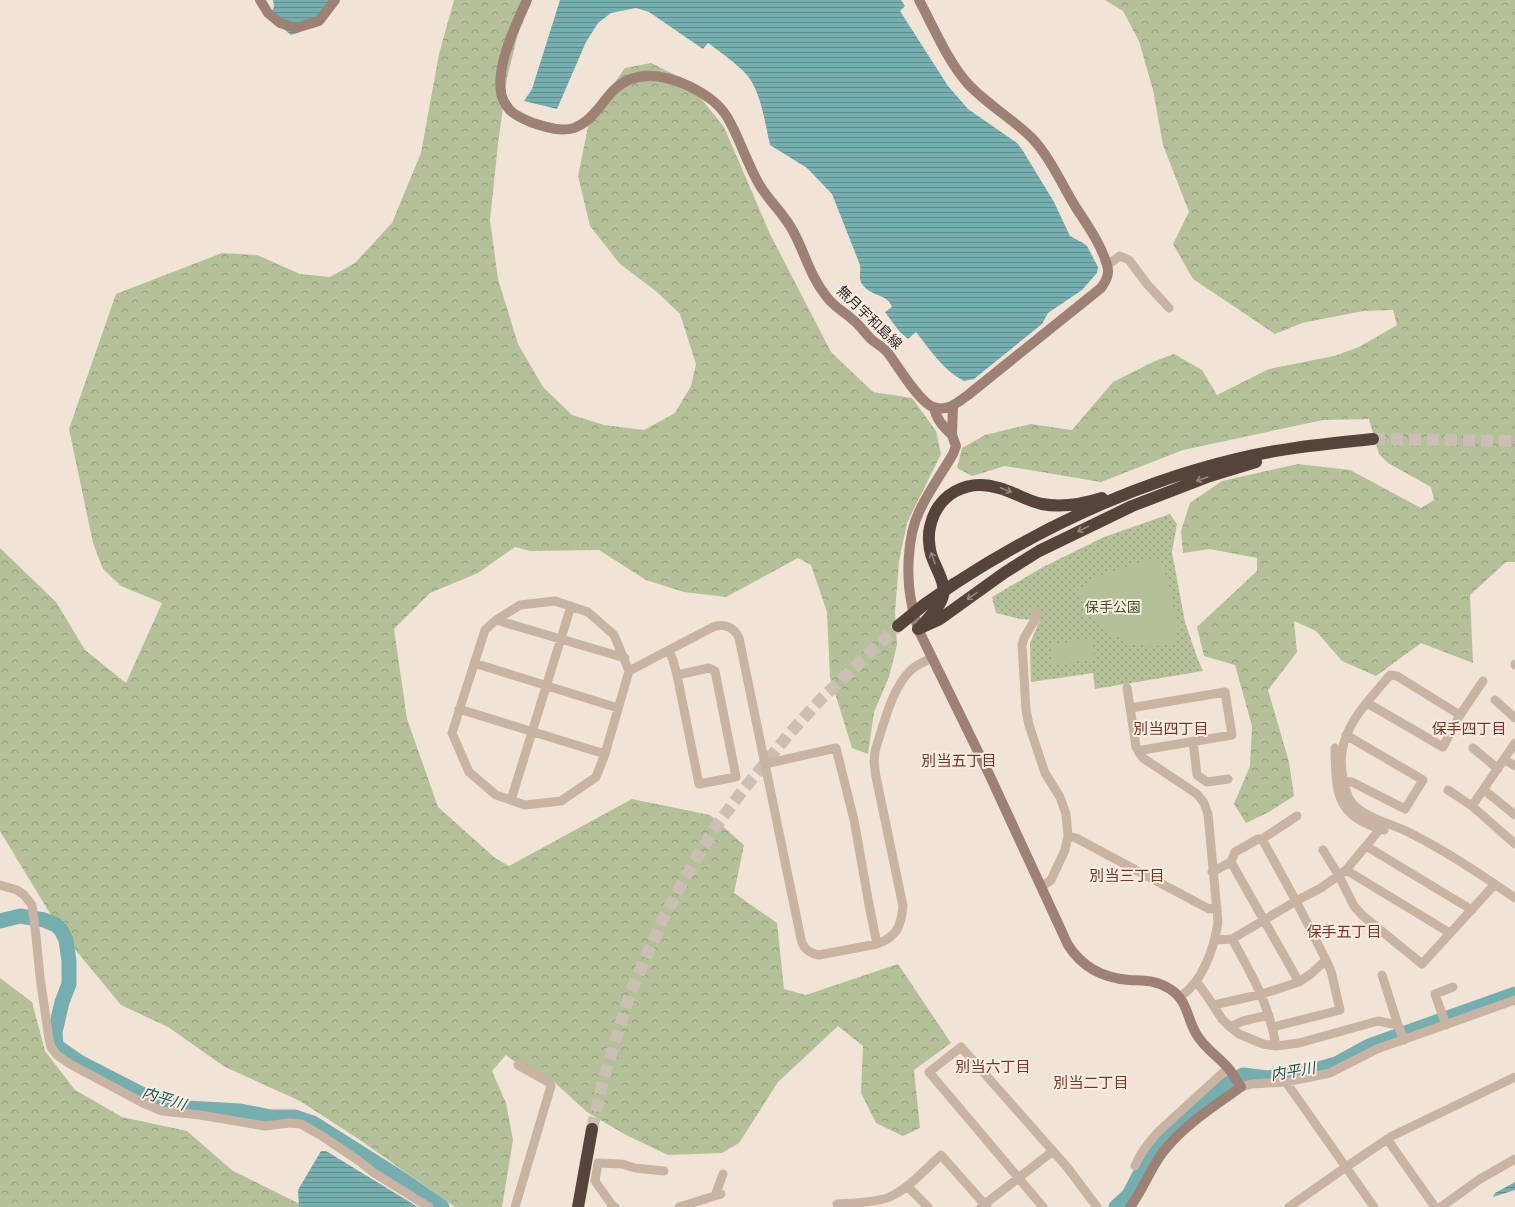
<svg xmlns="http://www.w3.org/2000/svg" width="1515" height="1207" viewBox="0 0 1515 1207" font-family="'Source Sans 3','Noto Sans JP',sans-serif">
<defs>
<pattern id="forest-crowns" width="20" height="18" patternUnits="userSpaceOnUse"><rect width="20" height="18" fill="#b4c097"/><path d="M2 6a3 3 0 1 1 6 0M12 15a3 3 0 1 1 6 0" fill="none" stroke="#939c7b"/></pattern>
<pattern id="park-dots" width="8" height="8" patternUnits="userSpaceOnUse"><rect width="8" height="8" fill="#b4c097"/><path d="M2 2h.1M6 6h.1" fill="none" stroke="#939c7b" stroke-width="1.8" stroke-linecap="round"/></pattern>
<pattern id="water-rules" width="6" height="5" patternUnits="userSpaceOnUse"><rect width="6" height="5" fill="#75aeae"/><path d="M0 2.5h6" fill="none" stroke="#618e8d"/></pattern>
</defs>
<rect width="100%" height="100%" fill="#f1e4d7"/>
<!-- forest -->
<path fill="url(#forest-crowns)" d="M 454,0 L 532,0 L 518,34 L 507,78 L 498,144 L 490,220 L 498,279 L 518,344 L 543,387 L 572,415 L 604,425 L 644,430 L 675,413 L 691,386 L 696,364 L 680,314 L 657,292 L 620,264 L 590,226 L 578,176 L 590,117 L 625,68 L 651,63 L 687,81 L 724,127 L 770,234 L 831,352 L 873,392 L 912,398 L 936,431 L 941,454 L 907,523 L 899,561 L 895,612 L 897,645 L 889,677 L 874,712 L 868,754 L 852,748 L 830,677 L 827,612 L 811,565 L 798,558 L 726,597 L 684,592 L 646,580 L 599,550 L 531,551 L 515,547 L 478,573 L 430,593 L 394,629 L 407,719 L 438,807 L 495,858 L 509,866 L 632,799 L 710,815 L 744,845 L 734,893 L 777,923 L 784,989 L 806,995 L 898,964 L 951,1043 L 914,1070 L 920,1128 L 903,1136 L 876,1123 L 861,1093 L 863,1046 L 838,1026 L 778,1082 L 739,1143 L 722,1153 L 668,1155 L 626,1135 L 587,1112 L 553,1081 L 520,1066 L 506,1055 L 492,1071 L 506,1103 L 513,1140 L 502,1207 L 455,1207 L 360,1140 L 300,1101 L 225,1067 L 168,1027 L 121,1005 L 63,935 L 0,831 L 0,548 L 56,602 L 85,650 L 126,683 L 162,603 L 121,586 L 103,569 L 93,543 L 69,429 L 116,294 L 222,253 L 257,255 L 300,274 L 330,277 L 355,263 L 392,223 L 421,153 L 439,54 Z
M 1105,0 L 1515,0 L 1515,562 L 1506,562 L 1470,595 L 1473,663 L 1421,643 L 1376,676 L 1342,661 L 1316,631 L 1294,621 L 1297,652 L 1268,690 L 1289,762 L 1294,796 L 1269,812 L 1246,823 L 1234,804 L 1250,766 L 1252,726 L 1235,665 L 1204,656 L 1197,627 L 1257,571 L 1257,558 L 1210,549 L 1183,553 L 1181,531 L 1190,503 L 1222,481 L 1298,464 L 1350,470 L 1421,508 L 1434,500 L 1431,487 L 1388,463 L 1379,454 L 1369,419 L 1323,420 L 1183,450 L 1101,482 L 1005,466 L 972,476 L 957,468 L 962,448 L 985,435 L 1031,424 L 1072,430 L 1113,382 L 1155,361 L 1174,354 L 1202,370 L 1217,395 L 1269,369 L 1334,356 L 1359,347 L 1397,325 L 1393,310 L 1363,311 L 1302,323 L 1275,334 L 1193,279 L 1173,244 L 1189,212 L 1163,145 L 1153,90 L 1139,41 L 1123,11 Z
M 0,978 L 32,1002 L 45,1051 L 75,1090 L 122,1117 L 187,1131 L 233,1171 L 306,1207 L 0,1207 Z"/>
<!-- park -->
<path fill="url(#park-dots)" d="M 1170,514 L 1177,524 L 1172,552 L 1185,622 L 1198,660 L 1203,671 L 1095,689 L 1093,673 L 1031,682 L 1030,643 L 1040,620 L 1020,619 L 996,613 L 992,597 L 1043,567 L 1104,537 Z"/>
<!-- garden -->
<path fill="#b4c097" d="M 1152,558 L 1163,563 L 1178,625 L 1176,643 C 1166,645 1156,647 1145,646 C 1116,642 1084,619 1078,590 L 1095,577 Z
M 1092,638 L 1095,659 L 1053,665 L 1050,645 Z"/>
<!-- water -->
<path fill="url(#water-rules)" d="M 273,0 L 334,0 C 322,14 310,30 291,35 L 270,18 L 274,6 Z
M 560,0 L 901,0 L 905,6 L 900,11 L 948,86 L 968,109 L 1017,143 L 1023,151 L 1054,202 L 1070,236 L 1083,243 L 1087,246 L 1098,267 L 1097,273 L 1082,290 L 1048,313 L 1042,324 L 974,379 L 964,381 C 943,370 931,351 916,332 L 908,339 L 899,331 L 885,312 L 892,307 C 891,304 889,301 886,299 C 878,294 868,293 862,284 C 858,278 861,271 860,265 L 832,194 L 807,168 L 770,145 C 765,123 762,98 750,79 C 743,68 719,51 708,43 L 703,49 L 649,12 L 636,8 L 611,13 L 598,23 L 586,42 L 557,109 L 524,101 L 532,89 Z
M 321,1151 L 326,1151 L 418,1207 L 299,1207 L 298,1190 Z
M 1515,1182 L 1515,1190 L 1493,1197 L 1495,1193 Z"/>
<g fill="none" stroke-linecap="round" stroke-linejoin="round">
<!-- river -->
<path stroke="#75aeae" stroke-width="15" d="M 0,921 L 20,916 L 44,920 L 56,925 L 61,930 L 66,940 L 69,961 L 69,984 L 62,1002 L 55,1032 L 56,1046 L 79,1062 L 147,1097 L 165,1103 L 187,1108 L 240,1111 L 271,1117 L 295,1117 L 313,1123 L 397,1176 L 442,1207
M 1116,1207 L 1129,1195 L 1151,1153 L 1165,1135 L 1221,1088 L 1243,1075 L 1268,1078 L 1315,1070 L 1336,1064 L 1369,1046 L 1515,994"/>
<!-- highway-tunnel -->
<path stroke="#cbbfb3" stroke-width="12" stroke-dasharray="12 6" stroke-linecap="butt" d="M 1373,439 L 1515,441
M 592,1129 L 603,1080 L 631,991 L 663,919 L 687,874 L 717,825 L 743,790 L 790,733 L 821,699 L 898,626"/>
<!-- street -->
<path stroke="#c9b3a3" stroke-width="9" d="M 1107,265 L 1120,256 L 1129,260 L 1147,284 L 1169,308
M 555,601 L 588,612 L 614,635 L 629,671 L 605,754 L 596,777 L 561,801 L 525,805 L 496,795 L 469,772 L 452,733 L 485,630 L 496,620 L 520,605 Z
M 1035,613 L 1036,618 L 1024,638 L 1022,645 L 1026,710 L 1029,725 L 1045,773 L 1060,797 L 1066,814 L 1068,836 L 1065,850 L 1051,880 L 1041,887
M 496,620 L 625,658
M 669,651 L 673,660 L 677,675 L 699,784 L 736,777 L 715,671 L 709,668 L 677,675
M 474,663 L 618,708
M 1515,664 L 1515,665
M 629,671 L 713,627 C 724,623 734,627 739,638 L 801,939 C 803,949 809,953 819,955 L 877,944 C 897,937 901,926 903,906 L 876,777 L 874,762 L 875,751 C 883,727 892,687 911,670 C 916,665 925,661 932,658
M 1127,688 L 1136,747 L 1143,758 L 1197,794 L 1204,803 L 1208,814 L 1218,922 C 1214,949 1203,981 1180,997
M 1495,700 L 1515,718
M 1367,703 L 1443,747 L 1460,715 L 1483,681
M 1130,708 L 1225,692 L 1232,735 L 1142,750 L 1139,753
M 459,709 L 605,754
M 1460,715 L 1397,676 L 1390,675 C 1371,698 1346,722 1342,752 C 1340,760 1342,770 1343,779 C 1345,790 1348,801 1357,808 C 1373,821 1394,824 1412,834 C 1448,852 1482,875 1515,898
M 1193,741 L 1197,775 L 1207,782 L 1228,779
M 1335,748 C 1336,792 1335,817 1384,830
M 1473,748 L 1498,769
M 1505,760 L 1515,766
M 765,764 L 836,748 L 854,820 L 870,910 L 877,944
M 1343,781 L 1352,782 L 1405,809 L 1423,780 L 1346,735
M 1448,790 L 1472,806 L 1515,844
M 1484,790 L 1515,815
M 511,800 L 571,606
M 1472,806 L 1515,743
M 1068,836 L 1076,838 L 1209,909 L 1217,907
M 1262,839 L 1296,901 L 1321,888 L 1346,870 L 1380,829
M 1366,846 L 1472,910
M 1323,850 L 1339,876 L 1354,906 L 1362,915 L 1422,964 L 1495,884
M 1346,870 L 1450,933
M 1212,872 L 1231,862 L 1235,852 L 1258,839 L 1262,839 L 1297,816
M 0,885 L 17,890 L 24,895 L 32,905 L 36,936 L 40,977 L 49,1039 L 51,1047 L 57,1055 L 70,1064 L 143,1103 L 162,1111 L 200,1115 L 265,1126 L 289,1123 L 301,1124 L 322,1136 L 359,1161 L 374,1173 L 429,1207
M 1232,939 C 1252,975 1269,1004 1276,1046
M 1215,940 L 1232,939 L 1296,901 L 1326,960 L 1312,973 L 1299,982
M 1382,975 L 1398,1025
M 1196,981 L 1207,996 L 1222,1019 L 1230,1027 L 1239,1034 L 1263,1044 L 1276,1046 L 1299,1043 L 1378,1021 L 1398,1025 L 1404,1040
M 1214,1005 L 1262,994 L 1299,982 L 1231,862
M 1446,1025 L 1435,994 L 1453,987
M 1230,1027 L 1243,1021 L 1269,1015
M 1273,1027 L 1340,1010 L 1331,971 L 1326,960
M 1286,1082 L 1374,1207
M 1241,1087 L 1252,1084 L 1286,1082 L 1330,1073 L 1377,1049 L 1515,1000
M 1387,1139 L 1435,1207
M 1135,1166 C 1140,1153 1149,1142 1158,1132 L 1228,1068
M 907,1186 L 928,1207
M 715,1196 L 723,1174
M 837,1204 C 854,1203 871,1203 887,1198 C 906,1191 926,1169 941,1155 L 987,1207
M 515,1207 L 551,1086 L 550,1083 L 518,1065
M 615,1207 L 612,1205 L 595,1181 L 598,1163 L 622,1164 L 635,1168 L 664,1171
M 679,1207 L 721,1194
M 981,1207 L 1053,1151
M 1043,1207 L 929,1072 L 961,1047 L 1067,1167 L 1097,1207
M 1289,1207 L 1346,1167 L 1392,1136 L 1515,1077
M 1441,1207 L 1480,1179 L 1515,1159"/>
<!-- secondary -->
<path stroke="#9c8174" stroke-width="10" d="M 260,0 L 268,13 L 280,23 L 296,28 L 319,21 L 335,0
M 527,0 C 516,24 496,66 501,92 C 501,98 508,109 512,112 C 518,117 526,120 533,123 C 546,127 560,132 574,128 C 585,124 591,117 598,109 C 604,102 609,94 616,88 C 638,69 665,75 689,86 C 707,95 722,105 731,124 C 741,143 748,165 759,184 C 768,200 785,215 793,231 C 805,253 810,276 826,296 C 833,306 843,311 852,319 C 859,324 864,332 871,339 C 876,344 884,347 888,353 C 898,366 919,402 933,407 C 947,412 957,403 968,395 L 1101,288 C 1106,281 1110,274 1107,265 C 1101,244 1087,225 1075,206 C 1061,183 1050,157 1031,137 C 1011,118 987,104 968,84 C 948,62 933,26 919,0
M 934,407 C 936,419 943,427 952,435 L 953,406
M 952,435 L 956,446 L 953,454 C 942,473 928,492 919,512 C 907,537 906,579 912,605 C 913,613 916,621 918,629 L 989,774 L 1068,945 C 1082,967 1103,978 1129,980 C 1145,981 1157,980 1170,989 C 1190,1002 1186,1021 1199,1038 C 1207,1050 1220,1058 1229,1069 C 1233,1074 1237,1081 1241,1087 C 1214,1106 1184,1125 1163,1152 C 1150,1169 1143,1190 1130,1207"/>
<!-- highway -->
<path stroke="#55433c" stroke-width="12" d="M 954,584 C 1040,528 1136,483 1236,459 C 1281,448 1327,444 1373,439
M 921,627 C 927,619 935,612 940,603 C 950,586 936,571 931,554 C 929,547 928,535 930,527 C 937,494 967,478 999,488 C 1014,492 1027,501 1042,504 C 1062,508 1083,504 1102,498
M 918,629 L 940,619 L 1004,573 L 1039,551 L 1132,506 L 1210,476 L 1256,462
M 578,1207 L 592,1129"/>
<!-- highway-bridge -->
<path stroke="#55433c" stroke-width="12" d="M 898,626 L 925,604 L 954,584"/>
</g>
<!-- one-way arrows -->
<defs><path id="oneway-shaft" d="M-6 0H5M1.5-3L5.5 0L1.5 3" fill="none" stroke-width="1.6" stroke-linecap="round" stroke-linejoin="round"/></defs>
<g stroke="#97877f">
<use href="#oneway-shaft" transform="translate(1202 479) rotate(160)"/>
<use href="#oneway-shaft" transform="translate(1006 490) rotate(22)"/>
<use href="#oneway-shaft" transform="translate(1083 529) rotate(154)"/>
<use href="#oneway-shaft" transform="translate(933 558) rotate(-110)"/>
<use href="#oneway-shaft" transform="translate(972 596) rotate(145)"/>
</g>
<g text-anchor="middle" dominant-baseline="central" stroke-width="4" stroke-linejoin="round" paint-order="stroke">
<!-- street labels -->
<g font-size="14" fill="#342925" stroke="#f9eee3">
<text transform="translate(869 318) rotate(44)">無月宇和島線</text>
</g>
<!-- park labels -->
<g font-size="14" fill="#455229" stroke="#f9eee3">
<text x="1113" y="608">保手公園</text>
</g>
<!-- neighbourhood labels -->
<g font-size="15" fill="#84311d" stroke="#f9eee3">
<text x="1171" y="729">別当四丁目</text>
<text x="1469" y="729">保手四丁目</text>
<text x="959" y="761">別当五丁目</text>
<text x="1127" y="876">別当三丁目</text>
<text x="1344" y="932">保手五丁目</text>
<text x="993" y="1067">別当六丁目</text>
<text x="1091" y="1083">別当二丁目</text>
</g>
<!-- water labels -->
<g font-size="15" font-style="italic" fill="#1a5455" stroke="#f9eee3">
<text transform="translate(1293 1072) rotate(-10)">内平川</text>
<text transform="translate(164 1099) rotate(17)">内平川</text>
</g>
</g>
</svg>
